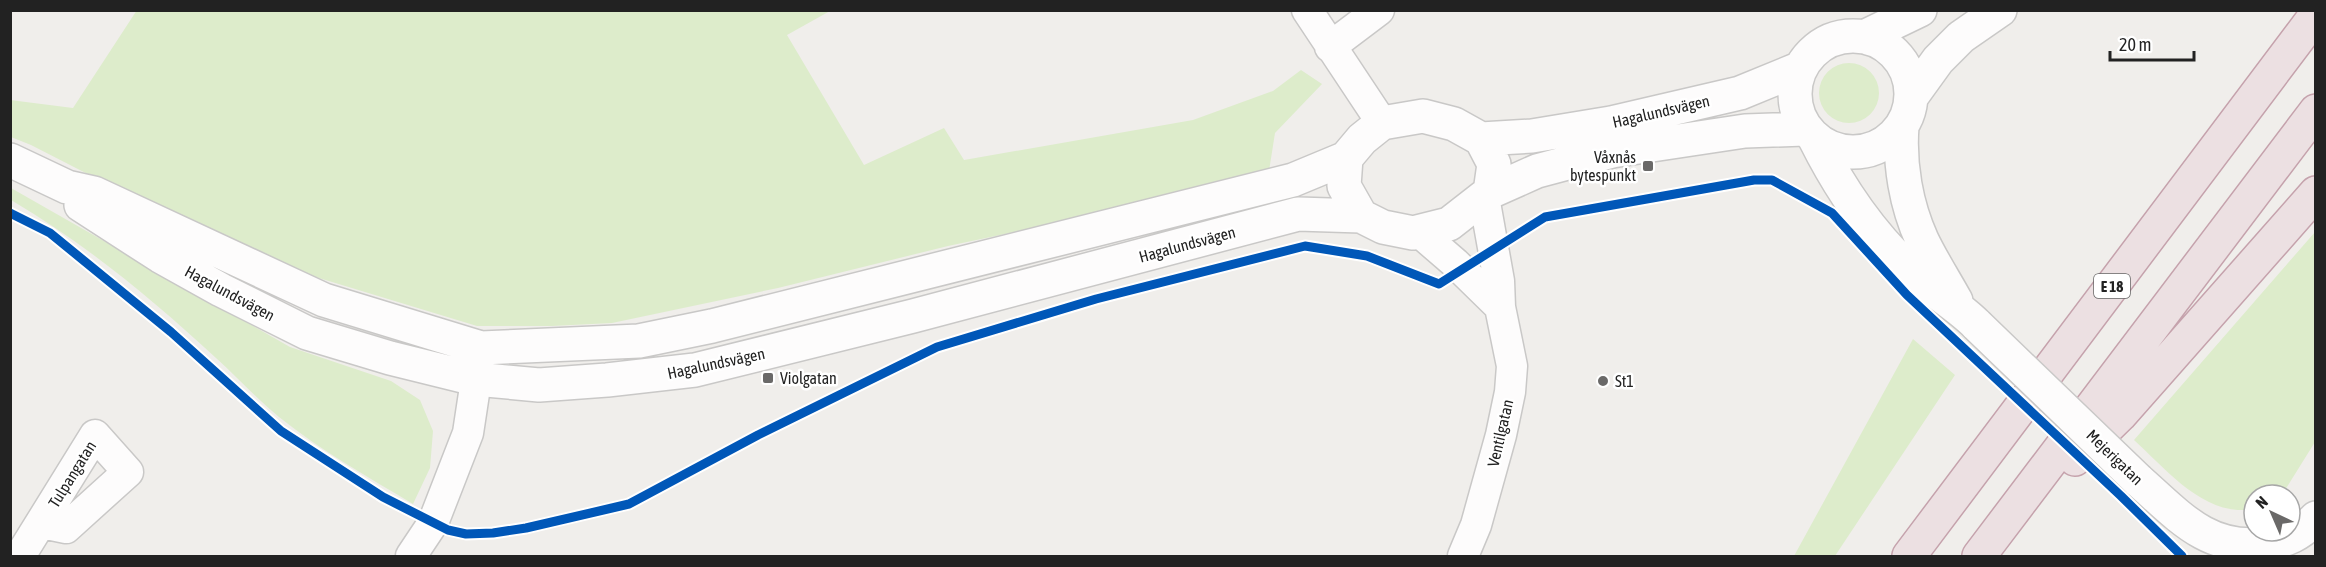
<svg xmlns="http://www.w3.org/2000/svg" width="2326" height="567" viewBox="0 0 2326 567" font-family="'Asap Condensed',sans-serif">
<rect width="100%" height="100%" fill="#f0eeeb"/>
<!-- grass -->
<path fill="#ddeccb" d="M 137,10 L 830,11 L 787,35 L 864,165 L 944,128 L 964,160 L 1193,120 L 1273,91 L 1301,70 L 1322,84 L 1275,133 L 1269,171 L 1120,210 L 948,246 L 778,288 L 612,323 L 552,326 L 477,326 L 309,275 L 191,227 L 31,145 L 11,137 L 10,100 L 73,108 Z
M1819 93a30 30 0 1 1 60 0a30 30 0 1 1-60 0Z
M 11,188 L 290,347 L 391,381 L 420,400 L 433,431 L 430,468 L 413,504 C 368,477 320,450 279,417 C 257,399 237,377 216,358 C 152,299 86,244 11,200 Z
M 2315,232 L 2315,442 L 2285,490 L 2279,495 L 2254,495 L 2254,509 C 2205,518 2167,470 2134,440 Z
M 1913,339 L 1955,375 L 1835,556 L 1794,556 Z"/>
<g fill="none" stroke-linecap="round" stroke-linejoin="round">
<defs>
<path id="minor" d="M 1307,10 L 1382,123
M 1330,47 L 1379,10
M 1418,231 L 1455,263 L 1500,307
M 20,556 L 95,435 L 128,472 L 66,528 L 42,523
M 411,556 L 433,523 L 468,433 L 480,354
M 1463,556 L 1476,525 L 1501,435 L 1510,392 L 1512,366 L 1500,307 L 1499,281 L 1484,197"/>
<path id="tertiary" d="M1795 94a58 58 0 1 1 116 0a58 58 0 1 1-116 0Z
M 1864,37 L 1920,10
M 1912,96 L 1938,60 L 1961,37 L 2000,10
M 1902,126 C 1899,164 1906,205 1922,240 C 1932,261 1945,281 1956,301
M 1481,139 L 1532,136 L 1611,123 L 1740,93 L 1801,68
M 1815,139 C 1840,189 1871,235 1913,273 C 1933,292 1957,305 1977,325
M 10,160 L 67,187 L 94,193 L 324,300 L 481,348 L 639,341 L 712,326 L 1293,180 L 1346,158 L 1362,139 L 1382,123 L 1423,116 L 1454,124 L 1481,139 L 1494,164 L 1490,192 L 1449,224 L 1413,233 L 1383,227 L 1361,216 L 1344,186 L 1346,158
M 1490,192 L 1537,171 L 1612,151 L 1745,131 L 1805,129
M 81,205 L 160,256 L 221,290 L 307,333 L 390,358 L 475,379 L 539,385 L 607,380 L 695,370 L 913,316 L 1298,214 L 1361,216
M 2138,480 C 2178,515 2207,551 2264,544 C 2287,541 2299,535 2316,518"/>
<path id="motorway" d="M 2075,459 L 2120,415 L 2316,193
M 1909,556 L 2316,15
M 1979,556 L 2316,111"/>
</defs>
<!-- minor casing -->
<use href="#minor" stroke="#c9c8c7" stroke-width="33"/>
<!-- tertiary casing -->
<use href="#tertiary" stroke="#c9c8c7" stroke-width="36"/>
<!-- motorway casing -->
<use href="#motorway" stroke="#c5a2ac" stroke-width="36"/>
<!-- minor -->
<use href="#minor" stroke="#fdfcfc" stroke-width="30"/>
<!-- tertiary -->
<use href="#tertiary" stroke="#fdfcfc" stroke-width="33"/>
<!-- motorway -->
<use href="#motorway" stroke="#ece0e2" stroke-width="33"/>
<defs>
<path id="tertiary-bridge" d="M 1977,325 L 2138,480"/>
</defs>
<!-- tertiary-bridge casing -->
<use href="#tertiary-bridge" stroke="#c9c8c7" stroke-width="36" stroke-linecap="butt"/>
<!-- tertiary-bridge -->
<use href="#tertiary-bridge" stroke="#fdfcfc" stroke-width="33"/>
<defs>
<path id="cycleway" d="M 10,213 L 50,233 L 171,332 L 281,431 L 383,497 L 448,530 L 466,534 L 493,533 L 526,528 L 629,504 L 758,435 L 937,347 L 1096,299 L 1305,246 L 1367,256 L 1439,284 L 1545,217 L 1754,180 L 1772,180 L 1832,213 L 1907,295 L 2121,496 L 2182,556"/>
</defs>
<!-- cycleway casing -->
<use href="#cycleway" stroke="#fff" stroke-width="13"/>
<!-- cycleway -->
<use href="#cycleway" stroke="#0057b8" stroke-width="9"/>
</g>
<!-- markers -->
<g fill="#6a6968" stroke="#fff" stroke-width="2">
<rect x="1642" y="160" width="12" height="12" rx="3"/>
<rect x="762" y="372" width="12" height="12" rx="3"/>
<circle cx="1603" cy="381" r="6"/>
</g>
<g text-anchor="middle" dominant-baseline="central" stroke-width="5" stroke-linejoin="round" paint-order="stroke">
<!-- shield labels -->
<rect fill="#fff" stroke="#646464" stroke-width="1.5" x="2094" y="274" width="36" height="24" rx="4.5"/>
<g font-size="15" font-weight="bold" fill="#222">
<text x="2112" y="286">E 18</text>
</g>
<!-- street labels -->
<g font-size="16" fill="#222" stroke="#fff">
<text transform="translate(1661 111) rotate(-13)">Hagalundsvägen</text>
<text transform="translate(1187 244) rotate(-15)">Hagalundsvägen</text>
<text transform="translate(230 293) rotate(28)">Hagalundsvägen</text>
<text transform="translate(716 363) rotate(-12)">Hagalundsvägen</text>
<text transform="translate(1500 433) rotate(-77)">Ventilgatan</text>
<text transform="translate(2115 457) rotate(44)">Mejerigatan</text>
<text transform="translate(72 474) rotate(-58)">Tulpangatan</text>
</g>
<!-- poi labels -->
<g font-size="16" fill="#222" stroke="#fff" text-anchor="start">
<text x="1636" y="157" text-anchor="end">Våxnås<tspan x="1636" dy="18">bytespunkt</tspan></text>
<text x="780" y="378">Violgatan</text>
<text x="1615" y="381">St1</text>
</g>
</g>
<!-- border -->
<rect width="2326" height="567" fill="none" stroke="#222222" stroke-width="24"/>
<!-- north arrow -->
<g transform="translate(2272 513) rotate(316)"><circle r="28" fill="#ffffff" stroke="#a7a7a7" stroke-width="1.5"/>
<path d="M0-4.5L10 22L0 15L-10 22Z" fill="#6a6968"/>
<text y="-9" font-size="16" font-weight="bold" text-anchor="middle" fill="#222222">N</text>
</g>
<!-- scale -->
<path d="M2110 51v9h84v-9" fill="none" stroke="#222222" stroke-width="3"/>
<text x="2119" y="51" font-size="18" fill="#222222" stroke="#ffffff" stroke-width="4.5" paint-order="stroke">20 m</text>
</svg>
